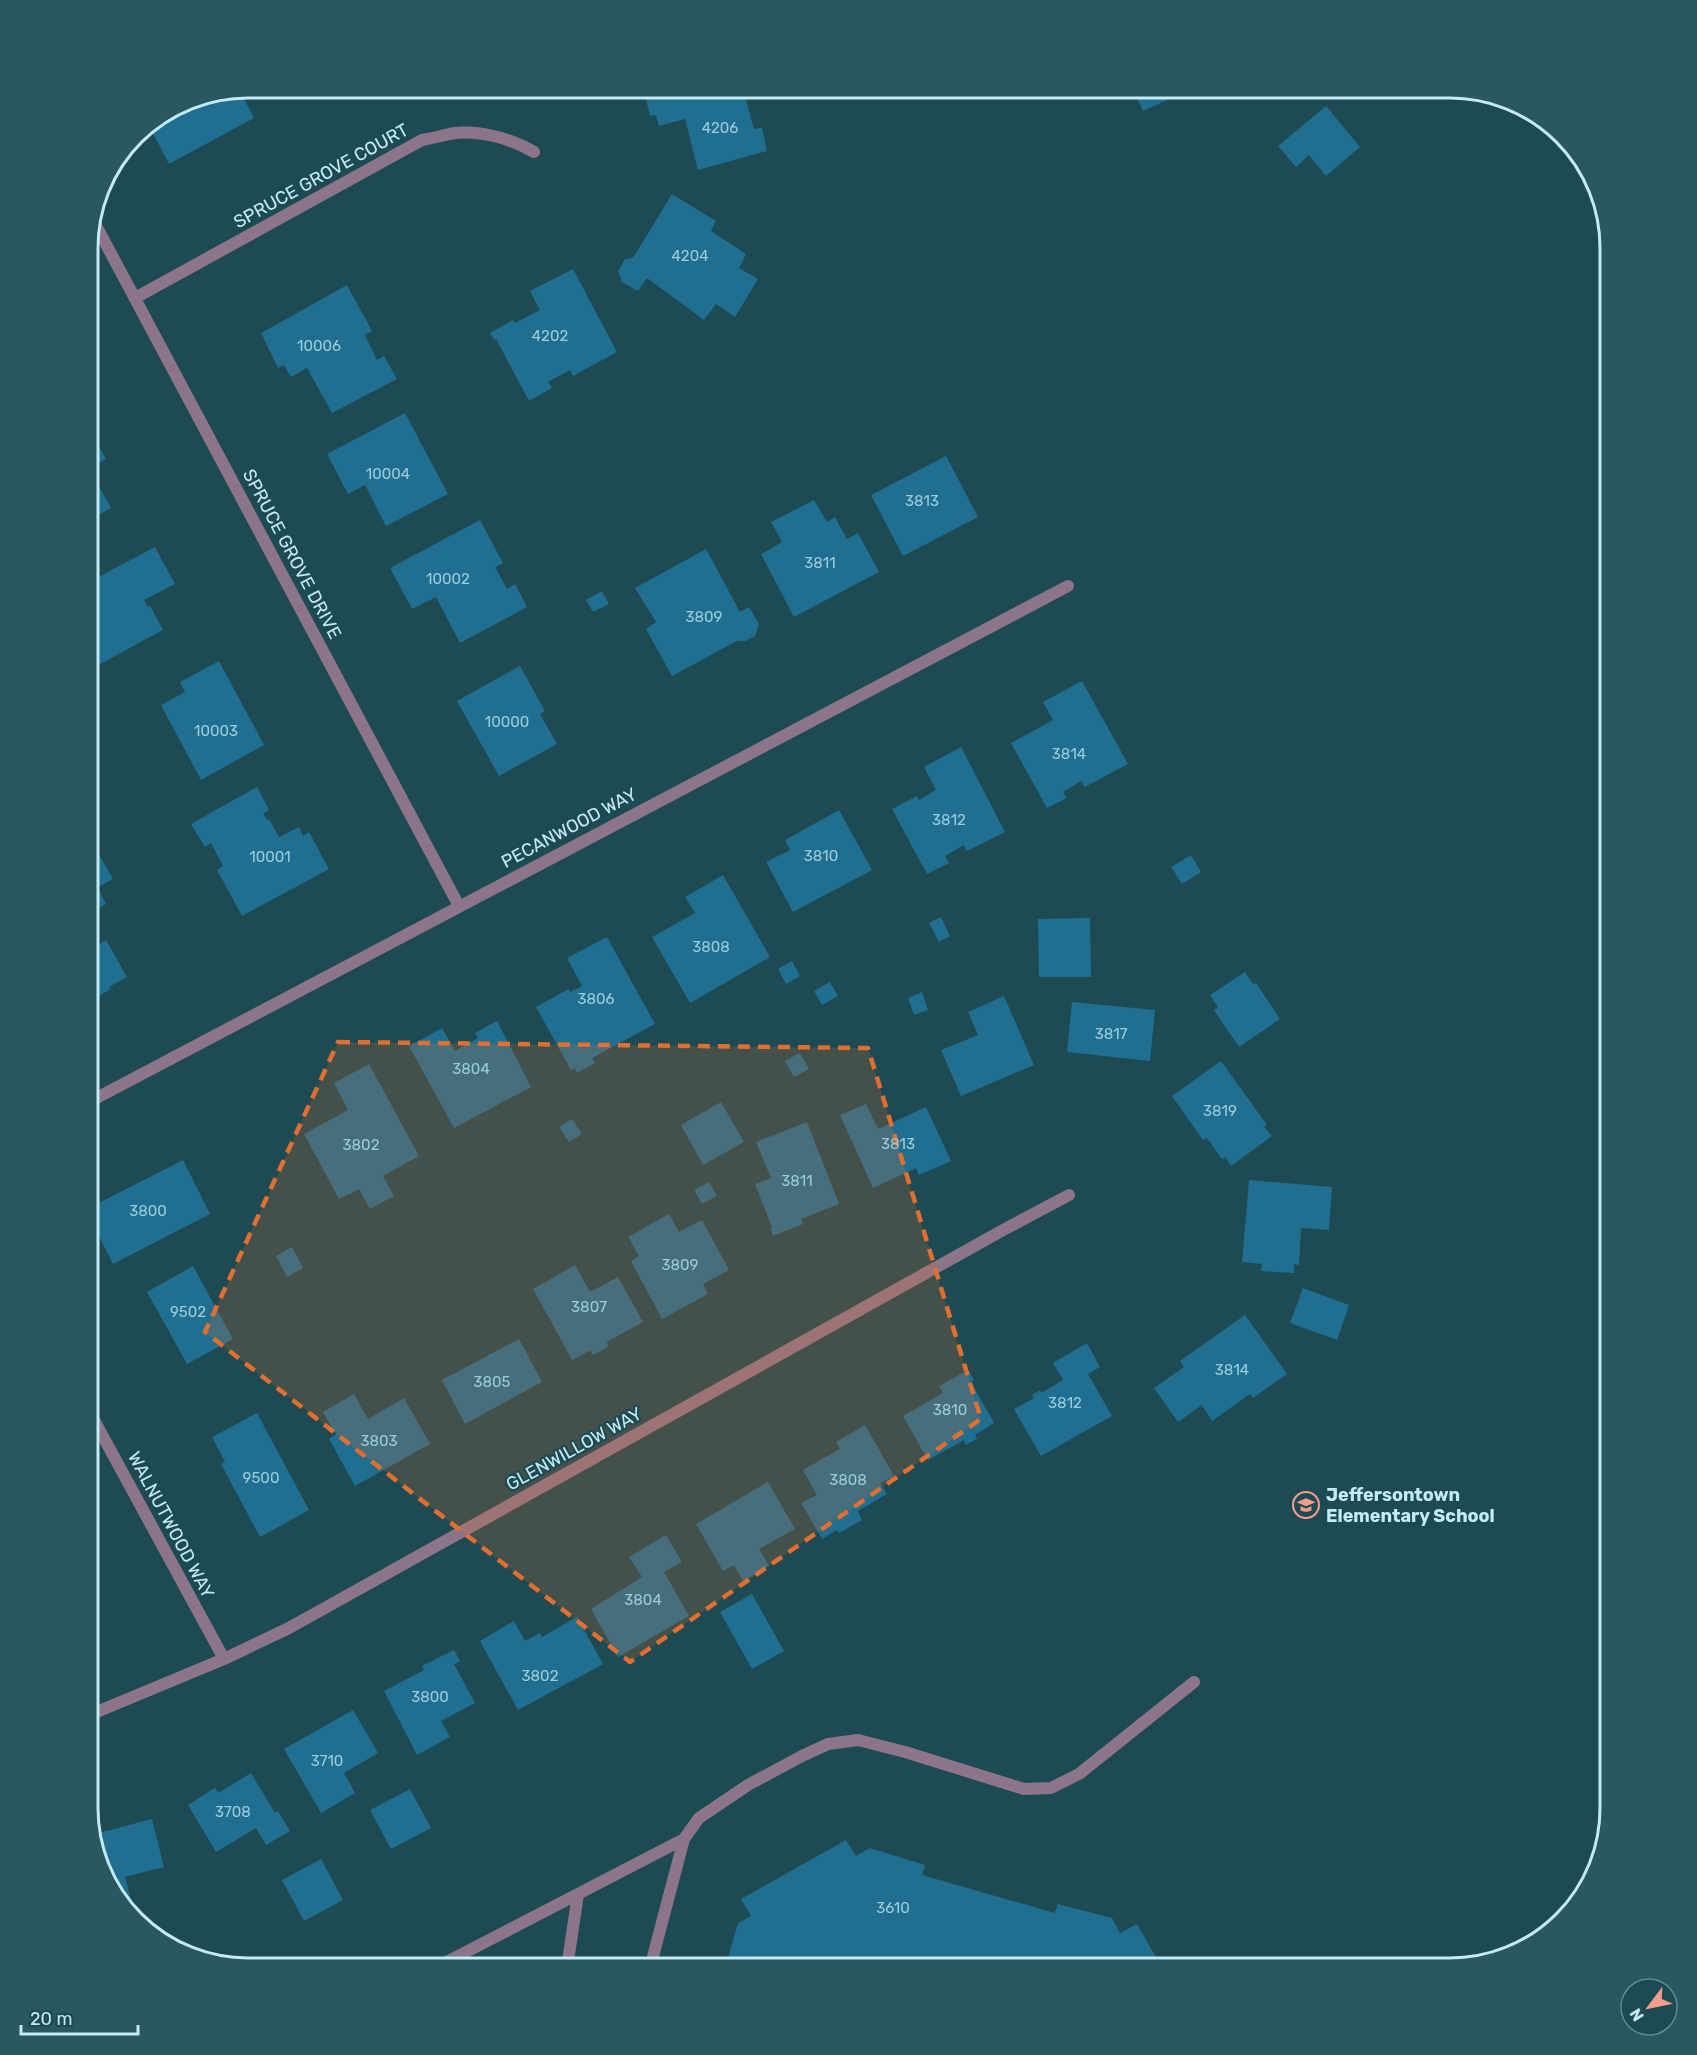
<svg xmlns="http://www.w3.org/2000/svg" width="1697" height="2055" viewBox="0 0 1697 2055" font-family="Rubik,sans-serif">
<rect width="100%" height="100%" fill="#1d4a53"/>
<!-- building -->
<path fill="#206f91" d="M 643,87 L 752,87 L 755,97 L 746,100 L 754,129 L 762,128 L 767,151 L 698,170 L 685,119 L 659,126 L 656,115 L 650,116 Z
M 1132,87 L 1177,87 L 1180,94 L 1143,111 Z
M 239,89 L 254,118 L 169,164 L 149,126 L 154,123 L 153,120 L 187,99 Z
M 1326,106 L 1360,147 L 1326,176 L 1309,155 L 1296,167 L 1278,146 Z
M 672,194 L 716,221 L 711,231 L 746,254 L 739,268 L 758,279 L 735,317 L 716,304 L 704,320 L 647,278 L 638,291 L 622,282 L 618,271 L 625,259 L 633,258 Z
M 573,269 L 617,352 L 573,376 L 570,370 L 548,382 L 552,388 L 529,401 L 496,339 L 494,340 L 490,333 L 513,320 L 515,323 L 540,310 L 530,291 Z
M 347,285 L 372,331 L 365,335 L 377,360 L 384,356 L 397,379 L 332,413 L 307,368 L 291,377 L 284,365 L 278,368 L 261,333 Z
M 405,413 L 448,494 L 386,526 L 365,485 L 348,494 L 327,454 Z
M 87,425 L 106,459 L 89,468 L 111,508 L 87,521 Z
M 946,456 L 978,517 L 903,556 L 871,495 Z
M 814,500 L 827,522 L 835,517 L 847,539 L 858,533 L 879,572 L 794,617 L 761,554 L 782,542 L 771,522 Z
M 480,520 L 503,563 L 495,567 L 507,589 L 515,584 L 527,607 L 460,643 L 436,597 L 412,609 L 390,568 Z
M 155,547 L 175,584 L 144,600 L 148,607 L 150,606 L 163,630 L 89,670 L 87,666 L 87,583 Z
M 706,549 L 740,612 L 749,607 L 759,624 L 755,636 L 745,641 L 737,641 L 672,676 L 646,629 L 656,622 L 635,588 Z
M 602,591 L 609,604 L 593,612 L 586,600 Z
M 219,661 L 264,745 L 201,780 L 161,705 L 185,692 L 180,682 Z
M 520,666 L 545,711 L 540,714 L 557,744 L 499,776 L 457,701 Z
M 1082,681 L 1128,764 L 1085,787 L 1081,781 L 1063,792 L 1067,798 L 1047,808 L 1011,743 L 1053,720 L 1043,702 Z
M 961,747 L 1005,832 L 967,851 L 964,845 L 945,856 L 949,863 L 927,874 L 892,809 L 917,796 L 919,800 L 936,790 L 924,767 Z
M 257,787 L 269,810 L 263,814 L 267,820 L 269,819 L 279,837 L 299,827 L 303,836 L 309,832 L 329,869 L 242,916 L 217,870 L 223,866 L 211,843 L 205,847 L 191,824 Z
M 839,810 L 872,870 L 793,912 L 766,862 L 790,850 L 785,840 Z
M 93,844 L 113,879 L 87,893 L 87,847 Z
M 1191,855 L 1201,872 L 1182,884 L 1171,867 Z
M 723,875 L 770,957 L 690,1003 L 652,937 L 695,913 L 685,897 Z
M 99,890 L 106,904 L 88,914 L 87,896 Z
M 941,917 L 950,936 L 939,942 L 929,923 Z
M 1090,918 L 1091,977 L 1039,977 L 1038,919 Z
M 607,937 L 655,1024 L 592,1058 L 595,1063 L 577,1073 L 575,1068 L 571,1070 L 536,1007 L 569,989 L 570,992 L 582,986 L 567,958 Z
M 106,940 L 127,977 L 109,987 L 111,989 L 90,1001 L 93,1004 L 87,1007 L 87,951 Z
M 792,961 L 800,976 L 786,984 L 778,969 Z
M 1245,972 L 1253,984 L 1256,983 L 1280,1019 L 1239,1047 L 1214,1010 L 1218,1007 L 1210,995 Z
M 830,982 L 838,996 L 822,1005 L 814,991 Z
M 922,992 L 928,1010 L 914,1015 L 908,998 Z
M 1004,996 L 1034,1065 L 961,1096 L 941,1050 L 978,1035 L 968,1012 Z
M 1072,1002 L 1155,1010 L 1150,1061 L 1067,1052 Z
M 497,1021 L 531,1087 L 454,1128 L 409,1046 L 442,1028 L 455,1051 L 478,1038 L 475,1033 Z
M 800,1053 L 809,1069 L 794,1077 L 785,1061 Z
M 1221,1061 L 1267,1125 L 1264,1127 L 1272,1136 L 1231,1166 L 1225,1157 L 1222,1159 L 1207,1138 L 1203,1140 L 1172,1096 Z
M 369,1064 L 419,1156 L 383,1176 L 394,1196 L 370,1209 L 359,1189 L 339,1199 L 304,1134 L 348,1110 L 334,1083 Z
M 721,1102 L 744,1142 L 703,1165 L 681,1125 Z
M 866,1104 L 878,1129 L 926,1107 L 951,1161 L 919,1175 L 916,1168 L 873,1188 L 840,1115 Z
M 572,1119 L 582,1134 L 569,1142 L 559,1127 Z
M 807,1122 L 839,1204 L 801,1219 L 803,1224 L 773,1236 L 770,1228 L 772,1227 L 755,1184 L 771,1178 L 756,1142 Z
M 183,1160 L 210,1214 L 113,1264 L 87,1213 L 87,1209 Z
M 1249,1180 L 1332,1187 L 1329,1230 L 1301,1228 L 1299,1265 L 1294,1264 L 1294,1273 L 1261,1271 L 1262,1264 L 1242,1262 Z
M 709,1182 L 717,1196 L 702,1204 L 694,1190 Z
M 669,1214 L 679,1232 L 702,1220 L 729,1270 L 703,1284 L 708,1294 L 662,1319 L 631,1261 L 639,1256 L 628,1237 Z
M 292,1247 L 303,1268 L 287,1277 L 276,1256 Z
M 575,1265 L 590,1292 L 618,1277 L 643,1322 L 606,1342 L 609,1346 L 606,1348 L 593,1355 L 591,1350 L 572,1360 L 533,1289 Z
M 193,1266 L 233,1339 L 187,1364 L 147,1292 Z
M 1303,1288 L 1349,1305 L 1337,1340 L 1290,1323 Z
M 1245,1315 L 1287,1374 L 1253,1398 L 1250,1394 L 1212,1421 L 1202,1405 L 1178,1422 L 1154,1388 L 1184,1367 L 1180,1361 Z
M 519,1339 L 542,1382 L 465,1424 L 442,1380 Z
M 1087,1343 L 1100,1367 L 1088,1374 L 1112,1416 L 1041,1456 L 1014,1409 L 1034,1398 L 1032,1395 L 1040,1390 L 1041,1393 L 1063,1380 L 1053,1363 Z
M 968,1370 L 974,1380 L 971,1382 L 994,1423 L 975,1435 L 977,1439 L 973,1441 L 966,1445 L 964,1440 L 928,1460 L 903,1416 L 943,1393 L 939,1386 Z
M 354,1394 L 368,1419 L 404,1398 L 430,1444 L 355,1486 L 329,1439 L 336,1434 L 323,1412 Z
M 257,1413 L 309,1510 L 260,1537 L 221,1464 L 225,1462 L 212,1437 Z
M 865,1425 L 894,1476 L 880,1483 L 887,1494 L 858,1511 L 862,1520 L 839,1533 L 837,1530 L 822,1539 L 801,1503 L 817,1495 L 803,1470 L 840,1449 L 836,1442 Z
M 768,1482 L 795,1529 L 759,1549 L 769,1566 L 743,1581 L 734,1565 L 723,1571 L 696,1524 Z
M 666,1535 L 682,1562 L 664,1572 L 689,1616 L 618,1657 L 591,1609 L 642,1577 L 629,1557 Z
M 87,1581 L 96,1598 L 87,1603 Z
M 752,1594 L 784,1651 L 752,1669 L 720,1612 Z
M 577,1617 L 603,1664 L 518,1710 L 480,1641 L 514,1621 L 525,1641 L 540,1633 L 542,1637 Z
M 454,1650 L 460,1661 L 454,1664 L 475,1703 L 441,1721 L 450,1737 L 417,1755 L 384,1691 L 424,1670 L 422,1666 Z
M 353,1710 L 378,1753 L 344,1773 L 355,1793 L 321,1813 L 284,1749 Z
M 251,1773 L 275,1813 L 278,1811 L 290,1831 L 266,1845 L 256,1828 L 216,1852 L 188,1805 L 215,1788 L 218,1793 Z
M 410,1789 L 431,1828 L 391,1849 L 370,1810 Z
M 152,1819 L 164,1867 L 125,1877 L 131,1900 L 120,1902 L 114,1897 L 95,1834 Z
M 846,1840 L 856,1856 L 870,1848 L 925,1865 L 922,1875 L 1055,1913 L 1058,1904 L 1112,1918 L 1120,1933 L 1137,1924 L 1162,1968 L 725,1968 L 738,1923 L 751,1916 L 741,1899 Z
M 321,1859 L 343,1900 L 304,1921 L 282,1880 Z"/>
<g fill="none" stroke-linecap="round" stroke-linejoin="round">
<!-- lane -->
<path stroke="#8c7588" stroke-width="12" d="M 435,1968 L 684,1839
M 567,1968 L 578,1894
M 650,1968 L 684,1839 L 699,1818 L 748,1785 L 802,1756 L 828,1744 L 858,1740 L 905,1752 L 1024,1789 L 1051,1788 L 1079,1774 L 1194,1682"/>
<!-- street -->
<path stroke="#8c7588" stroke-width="12" d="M 92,218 L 459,906
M 135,298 L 422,140 C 433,138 444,135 455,133 C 481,130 512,139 534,152
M 87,1103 L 1068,586
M 87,1407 L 224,1659
M 87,1716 L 224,1659 L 289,1628 L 1005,1229 L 1069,1195"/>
</g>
<!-- marked area -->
<path fill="#e26f2f" fill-opacity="0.2" stroke="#e26f2f" stroke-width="4.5" stroke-dasharray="12 8" stroke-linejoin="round" d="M 338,1042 L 868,1048 L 981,1419 L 630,1662 L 205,1332 Z"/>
<!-- icons -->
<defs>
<symbol id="school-ring" viewBox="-11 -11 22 22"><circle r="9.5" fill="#1d4a53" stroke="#f49d8c" stroke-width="1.5"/><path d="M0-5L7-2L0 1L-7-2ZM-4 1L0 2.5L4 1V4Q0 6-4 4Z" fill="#f49d8c"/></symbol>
</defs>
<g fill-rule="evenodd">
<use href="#school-ring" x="1291" y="1490" width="30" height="30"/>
</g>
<g text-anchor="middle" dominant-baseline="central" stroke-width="4.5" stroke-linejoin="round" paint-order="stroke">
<!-- number labels -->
<g font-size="15" fill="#9accda">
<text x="720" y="128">4206</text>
<text x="690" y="256">4204</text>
<text x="550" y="336">4202</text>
<text x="319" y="346">10006</text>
<text x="388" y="474">10004</text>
<text x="922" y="501">3813</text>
<text x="820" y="563">3811</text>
<text x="448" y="579">10002</text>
<text x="704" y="617">3809</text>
<text x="507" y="722">10000</text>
<text x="216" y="731">10003</text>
<text x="1069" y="754">3814</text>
<text x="949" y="820">3812</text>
<text x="821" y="856">3810</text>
<text x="270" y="857">10001</text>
<text x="711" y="947">3808</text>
<text x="596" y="999">3806</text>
<text x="1111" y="1034">3817</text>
<text x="471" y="1069">3804</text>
<text x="1220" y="1111">3819</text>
<text x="898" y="1144">3813</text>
<text x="361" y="1145">3802</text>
<text x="797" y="1181">3811</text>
<text x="148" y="1211">3800</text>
<text x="680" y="1265">3809</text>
<text x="589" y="1307">3807</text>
<text x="188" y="1312">9502</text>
<text x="1232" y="1370">3814</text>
<text x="492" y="1382">3805</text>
<text x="1065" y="1403">3812</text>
<text x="950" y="1410">3810</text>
<text x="379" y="1441">3803</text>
<text x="261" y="1478">9500</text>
<text x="848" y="1480">3808</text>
<text x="643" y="1600">3804</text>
<text x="540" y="1676">3802</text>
<text x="430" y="1697">3800</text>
<text x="327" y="1761">3710</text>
<text x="233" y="1812">3708</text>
<text x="893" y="1908">3610</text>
</g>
<!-- street labels -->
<g font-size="18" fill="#c3ebf3" stroke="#1d4a53">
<text transform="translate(321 176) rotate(-29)">SPRUCE GROVE COURT</text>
<text transform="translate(292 554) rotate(62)">SPRUCE GROVE DRIVE</text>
<text transform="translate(569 828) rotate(-28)">PECANWOOD WAY</text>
<text transform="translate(574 1449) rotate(-29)">GLENWILLOW WAY</text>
<text transform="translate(171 1525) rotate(62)">WALNUTWOOD WAY</text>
</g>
<!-- poi labels -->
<g font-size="18" font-weight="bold" fill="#c3ebf3" stroke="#1d4a53" text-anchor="start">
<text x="1326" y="1495">Jeffersontown<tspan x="1326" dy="21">Elementary School</tspan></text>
</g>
</g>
<!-- crop -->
<path d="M0 0H1697V2055H0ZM248 98H1450A150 150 0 0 1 1600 248V1808A150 150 0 0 1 1450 1958H248A150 150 0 0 1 98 1808V248A150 150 0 0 1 248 98Z" fill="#2a5760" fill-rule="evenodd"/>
<path fill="none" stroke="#c3ebf3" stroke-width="3" d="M248 98H1450A150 150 0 0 1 1600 248V1808A150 150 0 0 1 1450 1958H248A150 150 0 0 1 98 1808V248A150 150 0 0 1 248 98Z"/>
<!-- north arrow -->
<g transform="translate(1649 2007) rotate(238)"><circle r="28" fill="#1d4a53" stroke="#5f8a93" stroke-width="1.5"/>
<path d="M0-4.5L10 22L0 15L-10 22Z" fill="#f49d8c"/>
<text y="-9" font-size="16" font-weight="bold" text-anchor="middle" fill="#c3ebf3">N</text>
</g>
<!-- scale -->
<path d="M21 2025v9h117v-9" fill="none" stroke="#c3ebf3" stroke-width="3"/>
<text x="30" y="2025" font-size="18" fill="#c3ebf3" stroke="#1d4a53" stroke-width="4.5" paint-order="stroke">20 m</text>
</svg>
